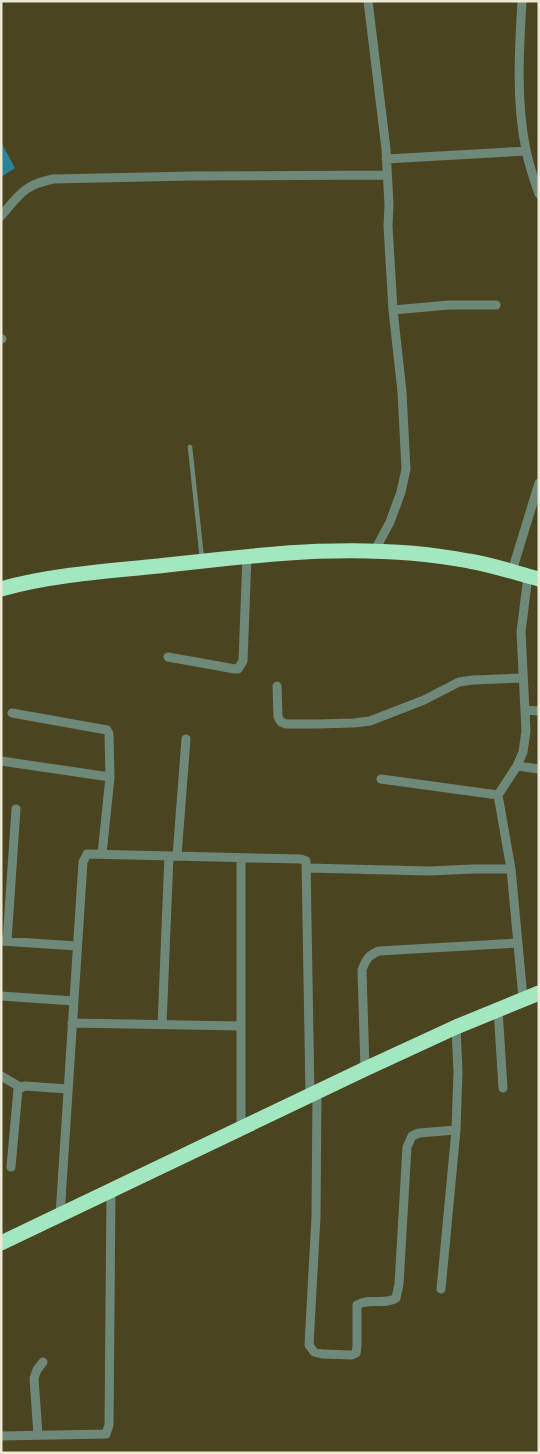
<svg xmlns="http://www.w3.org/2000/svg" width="540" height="1454" viewBox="0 0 540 1454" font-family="'Times New Roman',serif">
<rect width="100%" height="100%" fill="#4b4420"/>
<!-- water -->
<path fill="#2d839a" d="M 1,142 L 15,168 L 1,177 Z"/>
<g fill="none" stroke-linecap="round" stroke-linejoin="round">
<!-- lane -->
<path stroke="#6e8979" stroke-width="4.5" d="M 190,447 L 202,559"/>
<!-- street -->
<path stroke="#6e8979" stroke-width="9" d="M 368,1 L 386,149 L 389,205 L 388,226 L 393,310 L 402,392 L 406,469 L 401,492 L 390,522 L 374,552
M 522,1 C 519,51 516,102 526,150 C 529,165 534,180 539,194
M 386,159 L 526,151
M 1,216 C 20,194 24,185 53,179 L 192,176 L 387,175
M 393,310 L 449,305 L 496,305
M 1,339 L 2,339
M 512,571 L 539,483
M 168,657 L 235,669 L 238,669 L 243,661 L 247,556
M 277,686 L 278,717 L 281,722 L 286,724 L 317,724 L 354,723 L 370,721 L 424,700 L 459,682 L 473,680 L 523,678
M 525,710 L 539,711
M 12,713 L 107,730 L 109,734 L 110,777
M 1,761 L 110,777 L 102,854
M 517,766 L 539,769
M 381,779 L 498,795
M 177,856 L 186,739
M 307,868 L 429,871 L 473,869 L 511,869
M 1,941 L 77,946
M 7,941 L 16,809
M 1,996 L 74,1001
M 523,998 L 511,869 L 498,795 L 517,766 L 523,752 L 526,731 L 521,632 L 528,576
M 498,1009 L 503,1088
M 72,1023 L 241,1026
M 162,1025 L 169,856
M 365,1069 L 362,970 C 366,959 369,955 379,951 L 518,943
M 1,1076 L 20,1087
M 317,1092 L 316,1217 L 309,1345 L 314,1352 L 322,1354 L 352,1355 L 356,1353 L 357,1346 L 357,1305 C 369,1297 385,1306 396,1298 L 399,1284 L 407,1147 L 412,1136 L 419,1133 L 456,1130
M 241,1129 L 241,859
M 11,1167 L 18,1089 L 25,1086 L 68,1089
M 60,1215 L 83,862 L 87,854 L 301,859 L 306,861 L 310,1096
M 441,1289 L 456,1130 L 458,1072 L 456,1027
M 38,1435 L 34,1378 L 37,1370 L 43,1362
M 1,1436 L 106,1434 L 109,1425 L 111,1191"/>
<!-- highway -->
<path stroke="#a3e7c1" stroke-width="15" d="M 1,589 C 50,575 108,571 159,566 C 262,554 366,541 469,561 C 493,565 516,573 539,579
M 1,1243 L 365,1069 L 456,1027 L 539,993"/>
</g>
<!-- border -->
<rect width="540" height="1454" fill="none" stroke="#ebe8d3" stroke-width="5"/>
</svg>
